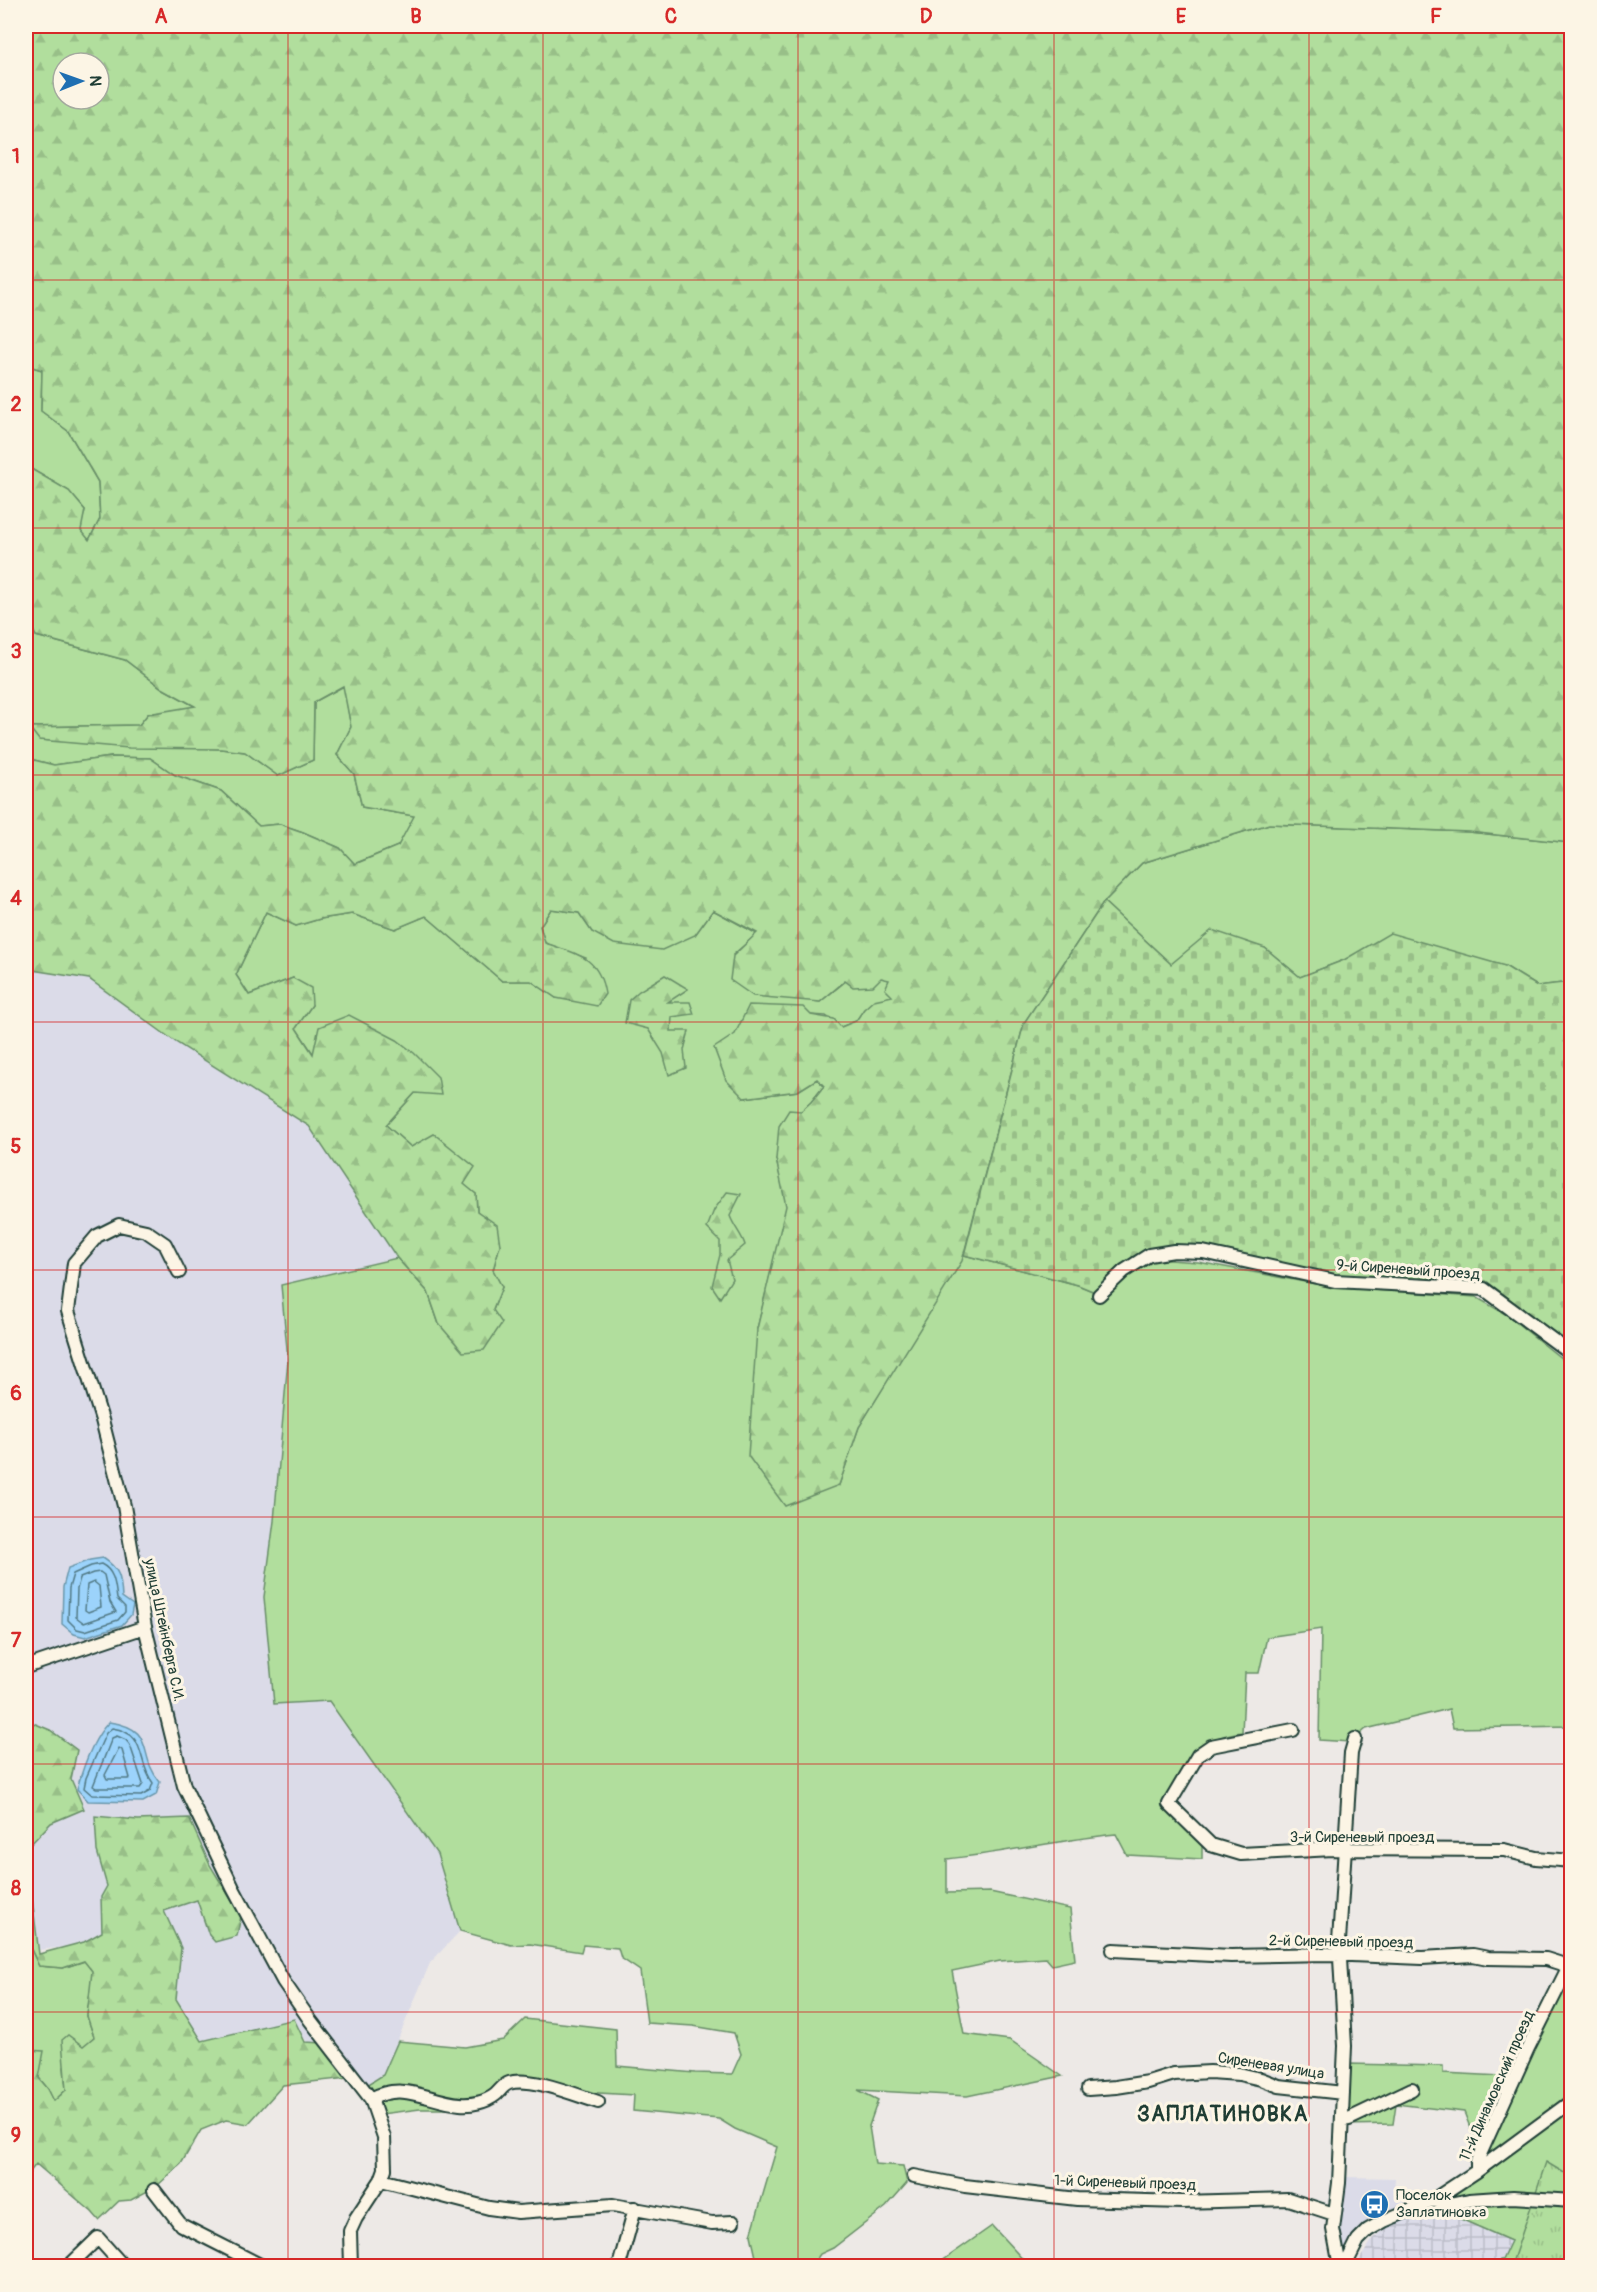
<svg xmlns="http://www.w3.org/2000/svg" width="1597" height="2292" viewBox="0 0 1597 2292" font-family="Pangolin,sans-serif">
<defs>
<pattern id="industrial-grid" width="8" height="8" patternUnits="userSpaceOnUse" patternTransform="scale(1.5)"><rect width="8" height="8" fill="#dbdbe8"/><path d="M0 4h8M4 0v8" fill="none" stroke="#bcbdc8"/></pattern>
<pattern id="forest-firs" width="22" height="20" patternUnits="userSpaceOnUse" patternTransform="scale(1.5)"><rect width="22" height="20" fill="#b1de9d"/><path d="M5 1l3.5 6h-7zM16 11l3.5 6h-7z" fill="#98bf88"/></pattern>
<pattern id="cemetery-stones" width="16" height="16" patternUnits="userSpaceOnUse" patternTransform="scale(1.5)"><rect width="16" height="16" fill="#b1de9d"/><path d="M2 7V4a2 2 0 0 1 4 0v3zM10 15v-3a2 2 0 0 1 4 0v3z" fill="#98bf88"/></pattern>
<pattern id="park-tufts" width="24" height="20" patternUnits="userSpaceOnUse" patternTransform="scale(1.5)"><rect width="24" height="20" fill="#b1de9d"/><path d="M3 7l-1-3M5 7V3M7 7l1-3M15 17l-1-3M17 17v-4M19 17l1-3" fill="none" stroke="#98bf88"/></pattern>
</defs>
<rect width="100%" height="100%" fill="#ede9e6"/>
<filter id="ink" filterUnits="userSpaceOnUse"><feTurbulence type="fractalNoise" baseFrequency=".0167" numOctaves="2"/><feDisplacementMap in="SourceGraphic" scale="12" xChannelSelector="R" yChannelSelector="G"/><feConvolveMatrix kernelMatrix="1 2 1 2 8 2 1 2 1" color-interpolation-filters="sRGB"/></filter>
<g filter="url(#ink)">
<!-- built -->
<path fill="#dbdbe8" d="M 26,969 L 89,979 L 177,1043 L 309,1126 L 397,1258 L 281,1285 L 288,1359 L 274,1521 L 264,1597 L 328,1701 L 437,1854 L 460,1931 L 430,1963 L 383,2075 L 367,2085 L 309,2045 L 296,2026 L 194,2042 L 120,1941 L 38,1950 L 28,1885 L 28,1837 L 26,1833 Z
M 1343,2177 L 1395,2178 L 1394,2195 L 1401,2196 L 1401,2208 L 1377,2218 L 1355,2236 L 1343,2255 L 1337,2227 Z"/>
<!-- industrial -->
<path fill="url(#industrial-grid)" d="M 1441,2207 L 1454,2216 L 1511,2241 L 1502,2261 L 1499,2260 L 1496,2266 L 1355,2266 L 1373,2239 L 1389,2226 L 1423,2208 Z"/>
<!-- green -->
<path fill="#b1de9d" stroke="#688e68" stroke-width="1.5" d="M 26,365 L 42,370 L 41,411 L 68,431 L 98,482 L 100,519 L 89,540 L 80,530 L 85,510 L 69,491 L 26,466 Z
M 26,616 L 36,636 L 125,660 L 162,688 L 196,707 L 148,714 L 139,725 L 29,727 L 40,740 L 221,749 L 245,752 L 278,776 L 313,760 L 314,702 L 344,686 L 351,727 L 337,755 L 354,774 L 362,807 L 415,816 L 398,846 L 354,864 L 340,848 L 303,832 L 280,824 L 259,826 L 221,791 L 175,775 L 150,758 L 111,757 L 54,765 L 26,758 Z
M 1269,824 L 1469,832 L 1571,843 L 1571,982 L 1537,986 L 1505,966 L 1344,960 L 1300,977 L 1265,948 L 1171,964 L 1104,902 L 1142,863 Z
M 551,909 L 579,913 L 592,932 L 695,935 L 713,910 L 757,934 L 733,955 L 808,1000 L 820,1002 L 846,981 L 881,978 L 890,980 L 893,996 L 864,1009 L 856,1021 L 841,1027 L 826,1016 L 811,1015 L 744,1098 L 798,1091 L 817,1079 L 824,1086 L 811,1102 L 801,1112 L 776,1159 L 787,1206 L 757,1329 L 839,1485 L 859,1427 L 964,1255 L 1078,1285 L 1095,1292 L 1104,1299 L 1129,1276 L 1155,1259 L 1198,1262 L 1332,1287 L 1476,1297 L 1507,1315 L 1562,1359 L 1571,1376 L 1571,1726 L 1453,1728 L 1449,1709 L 1366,1729 L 1351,1742 L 1319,1740 L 1321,1629 L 1267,1637 L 1259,1673 L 1245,1673 L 1242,1732 C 1197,1738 1193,1757 1171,1792 L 1176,1805 L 1202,1834 L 1202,1859 L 1127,1855 L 1116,1834 C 1059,1840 1004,1853 947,1859 L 947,1893 L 990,1892 L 1070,1909 L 1075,1960 L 1052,1965 L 1046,1958 L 1000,1961 L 952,1971 L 964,2034 L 1010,2040 L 1062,2076 L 967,2096 L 858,2090 L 878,2100 L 869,2126 L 875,2164 L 903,2166 L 907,2183 L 886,2207 L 833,2248 L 820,2254 L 812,2266 L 758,2266 L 751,2235 L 777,2147 L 735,2129 L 719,2119 L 633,2111 L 634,2095 L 510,2088 L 476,2109 L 420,2109 L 381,2114 L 367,2085 L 383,2075 L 398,2041 L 465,2047 L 503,2040 L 525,2019 L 616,2029 L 617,2066 L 695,2073 L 732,2074 L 741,2054 L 734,2033 L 693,2026 L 647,2023 L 640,1971 L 621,1958 L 618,1948 L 583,1945 L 581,1952 L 530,1944 L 511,1945 L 460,1931 L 437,1854 L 329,1701 L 274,1704 L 264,1597 L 274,1521 L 288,1359 L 281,1285 L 397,1258 L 428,1292 L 439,1324 L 493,1310 L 502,1287 L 493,1270 L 500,1245 L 477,1211 L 476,1194 L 411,1147 L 386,1125 L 415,1093 L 314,1055 L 296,1028 L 312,1005 L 293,978 L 249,995 L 236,975 L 266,912 L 296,926 L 320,919 L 352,914 L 395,929 L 426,916 L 502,981 L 531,981 L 556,998 L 586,958 L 545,943 L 540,926 Z
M 26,1931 L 28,1943 L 39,1966 L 63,1968 L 85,1961 L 93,1971 L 87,2016 L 94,2037 L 64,2067 L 66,2090 L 53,2102 L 48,2089 L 39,2078 L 32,2049 L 26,2050 Z
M 1571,1968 L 1571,2093 L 1506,2145 L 1483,2160 Z
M 1348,2064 L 1443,2066 L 1443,2073 L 1502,2076 L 1512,2078 L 1471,2159 L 1475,2140 L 1464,2112 L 1396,2104 L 1393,2124 L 1346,2125 Z
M 1571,2107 L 1571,2266 L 1496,2266 L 1500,2260 L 1502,2260 L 1511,2241 L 1454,2216 L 1457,2208 L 1446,2199 L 1526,2143 Z
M 992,2226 L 1029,2266 L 935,2266 Z"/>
<!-- forest -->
<path fill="url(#forest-firs)" stroke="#688e68" stroke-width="1.5" fill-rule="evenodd" d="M 26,26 L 1571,26 L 1571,843 L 1469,832 L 1269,824 L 1142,863 L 1104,902 L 1024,1023 L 962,1261 L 859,1427 L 839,1485 L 785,1506 L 748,1456 L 757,1329 L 786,1206 L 776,1159 L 779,1126 L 789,1110 L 801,1111 L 811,1102 L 824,1086 L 817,1079 L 798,1091 L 744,1098 L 726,1080 L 714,1048 L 735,1034 L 749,1005 L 803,1007 L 811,1015 L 834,1019 L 841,1027 L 856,1021 L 864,1009 L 874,1000 L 892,996 L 885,989 L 889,980 L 881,978 L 873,986 L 853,987 L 845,981 L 820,1002 L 753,996 L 730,980 L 733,956 L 757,933 L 713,910 L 695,935 L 662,950 L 614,944 L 592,932 L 579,913 L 551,909 L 540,926 L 545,943 C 577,954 599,956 605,994 L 597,1006 L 556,998 L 531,981 L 502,981 L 426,916 L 395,929 L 352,914 L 320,919 L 296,926 L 266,912 L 236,975 L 249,995 L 293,978 L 311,988 L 312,1005 L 296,1028 L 313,1054 L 319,1027 L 349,1015 L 397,1040 L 414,1053 L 438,1077 L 441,1095 L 415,1093 L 386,1125 L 411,1147 L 434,1134 L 475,1167 L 464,1184 L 476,1194 L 477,1211 L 497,1225 L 500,1245 L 493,1270 L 502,1287 L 493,1310 L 502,1323 L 484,1350 L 463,1352 L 439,1324 L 428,1292 L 397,1258 L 309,1126 L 177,1043 L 89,979 L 26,969 L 26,758 L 54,765 L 111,757 L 150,758 L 175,775 L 221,791 L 259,826 L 280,824 L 303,832 L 340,848 L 355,864 L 398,846 L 414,816 L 362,807 L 354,774 L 337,755 L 351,727 L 343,686 L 314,702 L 313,760 L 278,776 L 245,752 L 221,749 L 129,748 L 39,740 L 29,727 L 139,725 L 148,714 L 195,706 L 162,688 L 125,660 L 36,636 L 26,616 L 26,466 L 69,491 L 85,510 L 81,530 L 89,540 L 100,519 L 98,482 L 68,431 L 41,411 L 42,370 L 26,365 ZM 63,63 L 99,63 L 99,99 L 63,99 Z
M 665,975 L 688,989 L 668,1002 L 690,1002 L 694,1014 L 672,1017 L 671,1031 L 689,1031 L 684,1050 L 686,1068 L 669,1075 L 663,1053 L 648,1029 L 625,1023 L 629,1000 L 639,991 Z
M 727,1192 L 741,1194 L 730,1216 C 734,1227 742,1235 745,1245 L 727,1260 L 732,1279 L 720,1298 L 712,1286 L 720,1255 L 720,1241 L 707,1228 L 714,1210 Z
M 26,1720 L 50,1730 L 77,1750 L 71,1779 L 84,1809 L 51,1823 L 26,1849 L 39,1954 L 84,1942 L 102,1932 L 101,1897 L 107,1886 L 97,1851 L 95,1816 L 138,1820 L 189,1818 L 210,1865 L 241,1916 L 237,1936 L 215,1942 L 209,1935 L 197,1900 L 164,1911 L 181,1948 L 176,1999 L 202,2041 L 294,2019 L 305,2042 L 324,2043 L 349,2078 L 283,2085 L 248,2124 L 226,2120 L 201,2130 L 181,2164 L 157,2186 L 131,2200 L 119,2201 L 99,2220 L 92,2212 L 36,2164 L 26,2177 L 26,2050 L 44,2051 L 39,2078 L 48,2089 L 54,2101 L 66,2090 L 62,2040 L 68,2035 L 83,2046 L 94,2037 L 87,2016 L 92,1971 L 84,1961 L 63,1968 L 39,1966 L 28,1943 L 26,1931 Z"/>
<!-- cemetery -->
<path fill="url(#cemetery-stones)" stroke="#688e68" stroke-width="1.5" d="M 1104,902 L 1171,964 L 1212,930 L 1265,948 L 1300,977 L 1344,960 L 1390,933 L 1505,966 L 1537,986 L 1571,982 L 1571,1345 L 1486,1281 L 1338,1276 L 1205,1248 L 1146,1252 L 1119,1266 L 1095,1292 L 1078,1285 L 964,1255 L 1024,1023 Z"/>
<!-- park -->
<path fill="url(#park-tufts)" stroke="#688e68" stroke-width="1.5" d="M 1546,2162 L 1571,2177 L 1571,2266 L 1517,2266 L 1512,2263 Z"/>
<!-- water -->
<path fill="#9cd3fb" stroke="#6a97ab" stroke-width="1.5" d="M 103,1558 C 120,1569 121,1578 122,1597 L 133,1605 L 131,1615 L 122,1625 L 85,1637 L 74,1634 L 62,1624 L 63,1587 L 68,1568 L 90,1560 Z
M 109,1722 C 158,1729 136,1754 160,1782 L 156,1795 L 143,1802 L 88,1801 L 77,1789 C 83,1767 93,1738 109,1722 Z"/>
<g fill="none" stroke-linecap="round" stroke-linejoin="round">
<!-- shore -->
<path stroke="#517984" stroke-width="1.5" d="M 101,1564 C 115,1571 115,1585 117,1599 L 125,1607 L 125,1612 L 118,1620 L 85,1631 L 77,1629 L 68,1620 L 69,1588 L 73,1574 L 91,1566 Z
M 93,1573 L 100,1572 L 104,1575 L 110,1602 L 116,1612 L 84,1623 L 76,1617 L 77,1589 L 80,1578 Z
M 94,1582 L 99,1586 L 101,1607 L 88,1612 L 85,1610 L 87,1585 Z
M 112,1728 C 148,1733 136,1761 153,1783 L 150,1791 L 141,1796 L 92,1795 L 84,1788 L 86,1778 L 106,1733 Z
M 117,1736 L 126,1740 L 130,1745 L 143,1784 L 140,1788 L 96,1788 L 93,1786 L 112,1738 Z
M 119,1748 L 122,1750 L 130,1778 L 128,1779 L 107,1779 L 105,1775 Z"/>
<defs>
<path id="minor" d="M 179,1272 L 165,1244 L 146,1231 L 119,1225 L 97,1236 L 74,1263 L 68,1311 L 102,1420 L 124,1506 L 145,1627 L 184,1786 L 233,1888 L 283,1981 L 310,2020 L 371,2099 L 384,2137 L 385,2169 L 381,2180 L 356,2218 L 350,2231 L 351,2266
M 1099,1295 L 1124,1271 L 1149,1255 L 1174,1251 L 1203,1252 L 1335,1281 L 1484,1289 L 1569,1352 L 1572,1356
M 26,1667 L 145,1627
M 1293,1730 L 1211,1746 L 1198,1755 L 1169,1804 L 1211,1845 L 1241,1854 L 1333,1849 L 1504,1850 L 1536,1858 L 1572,1861
M 1113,1950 L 1231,1956 L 1328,1954 L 1422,1958 L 1473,1955 L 1488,1958 L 1546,1959 L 1568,1966
M 1088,2089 L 1116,2087 L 1148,2082 L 1174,2074 L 1210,2072 L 1239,2074 L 1261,2079 L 1279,2086 L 1343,2093
M 371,2099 C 403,2081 428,2101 460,2104 C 472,2105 486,2102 495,2095 C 500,2091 503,2085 509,2083 C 530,2076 576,2095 598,2102
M 1342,2120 L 1349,2119 L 1412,2089
M 1477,2171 L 1572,2101
M 914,2176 L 965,2186 L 1077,2199 L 1182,2202 L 1288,2199 L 1334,2214
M 381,2180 L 489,2208 L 518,2212 L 613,2205 L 712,2223 L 733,2222
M 154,2190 L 181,2225 L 262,2266
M 1433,2200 L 1446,2205 L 1469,2200 L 1513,2197 L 1572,2201
M 69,2266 L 98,2238 L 123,2266
M 619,2266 L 635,2208
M 1345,2266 L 1339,2261 L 1333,2229 L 1339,2183 L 1345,2046 L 1339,1941 L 1351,1753 L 1355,1739
M 1345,2266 L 1358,2240 L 1368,2230 L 1384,2221 L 1433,2200 L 1477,2171 L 1477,2161 L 1528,2048 L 1572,1960"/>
</defs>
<!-- minor casing -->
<use href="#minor" stroke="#1f3d34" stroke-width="16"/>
<!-- minor -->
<use href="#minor" stroke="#fcf5e5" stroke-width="12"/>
</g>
</g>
<!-- grid -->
<path fill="none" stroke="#d62828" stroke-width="1.5" stroke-opacity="0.55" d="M 288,26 L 288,2266M 543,26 L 543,2266M 798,26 L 798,2266M 1054,26 L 1054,2266M 1309,26 L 1309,2266M 26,280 L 1572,280M 26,528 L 1572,528M 26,775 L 1572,775M 26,1022 L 1572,1022M 26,1270 L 1572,1270M 26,1517 L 1572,1517M 26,1764 L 1572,1764M 26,2012 L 1572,2012"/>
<!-- icons -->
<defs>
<symbol id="bus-disc" viewBox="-11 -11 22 22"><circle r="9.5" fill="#1f6fb2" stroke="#fcf5e5"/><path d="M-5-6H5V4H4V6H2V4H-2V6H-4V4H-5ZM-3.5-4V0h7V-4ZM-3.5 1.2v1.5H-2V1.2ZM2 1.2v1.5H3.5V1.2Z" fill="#fff"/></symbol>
</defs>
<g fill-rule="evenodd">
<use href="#bus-disc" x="1358" y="2188" width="33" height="33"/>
</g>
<g text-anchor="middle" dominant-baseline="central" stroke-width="6" stroke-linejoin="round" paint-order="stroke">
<!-- street labels -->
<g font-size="15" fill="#1f3d34" stroke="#fcf5e5">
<text transform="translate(1408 1270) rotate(4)">9-й Сиреневый проезд</text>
<text transform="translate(164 1630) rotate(78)">улица Штейнберга С.И.</text>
<text x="1362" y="1837">3-й Сиреневый проезд</text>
<text transform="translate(1341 1942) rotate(1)">2-й Сиреневый проезд</text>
<text transform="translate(1271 2066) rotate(9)">Сиреневая улица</text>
<text transform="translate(1497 2086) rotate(-66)">11-й Динамовский проезд</text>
<text transform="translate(1125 2183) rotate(2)">1-й Сиреневый проезд</text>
</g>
<!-- poi labels -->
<g font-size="15" fill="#1f3d34" stroke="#fcf5e5" text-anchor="start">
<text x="1396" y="2195">Поселок<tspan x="1396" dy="17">Заплатиновка</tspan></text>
</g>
<!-- district labels -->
<g font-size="21" font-weight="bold" letter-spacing="1.5" fill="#1f3d34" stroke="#fcf5e5">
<text x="1223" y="2114">ЗАПЛАТИНОВКА</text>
</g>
</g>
<!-- margin -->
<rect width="1597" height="2292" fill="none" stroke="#fcf5e5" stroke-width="66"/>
<!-- north arrow -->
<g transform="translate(81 81) rotate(89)"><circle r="28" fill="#fcf5e5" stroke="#a4ab9e" stroke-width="1.5"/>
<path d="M0-4.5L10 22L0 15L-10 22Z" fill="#1f6fb2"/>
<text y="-9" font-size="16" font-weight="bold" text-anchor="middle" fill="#1f3d34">N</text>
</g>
<rect x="33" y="33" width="1531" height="2226" fill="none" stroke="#d62828" stroke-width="2"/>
<g font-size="20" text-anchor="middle" font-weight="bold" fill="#d62828">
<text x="161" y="23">A</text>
<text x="416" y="23">B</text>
<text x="671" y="23">C</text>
<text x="926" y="23">D</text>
<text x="1181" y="23">E</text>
<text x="1436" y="23">F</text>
<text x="16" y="163">1</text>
<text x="16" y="411">2</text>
<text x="16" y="658">3</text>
<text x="16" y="905">4</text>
<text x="16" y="1153">5</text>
<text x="16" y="1400">6</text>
<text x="16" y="1647">7</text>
<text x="16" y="1895">8</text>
<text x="16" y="2142">9</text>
</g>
</svg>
